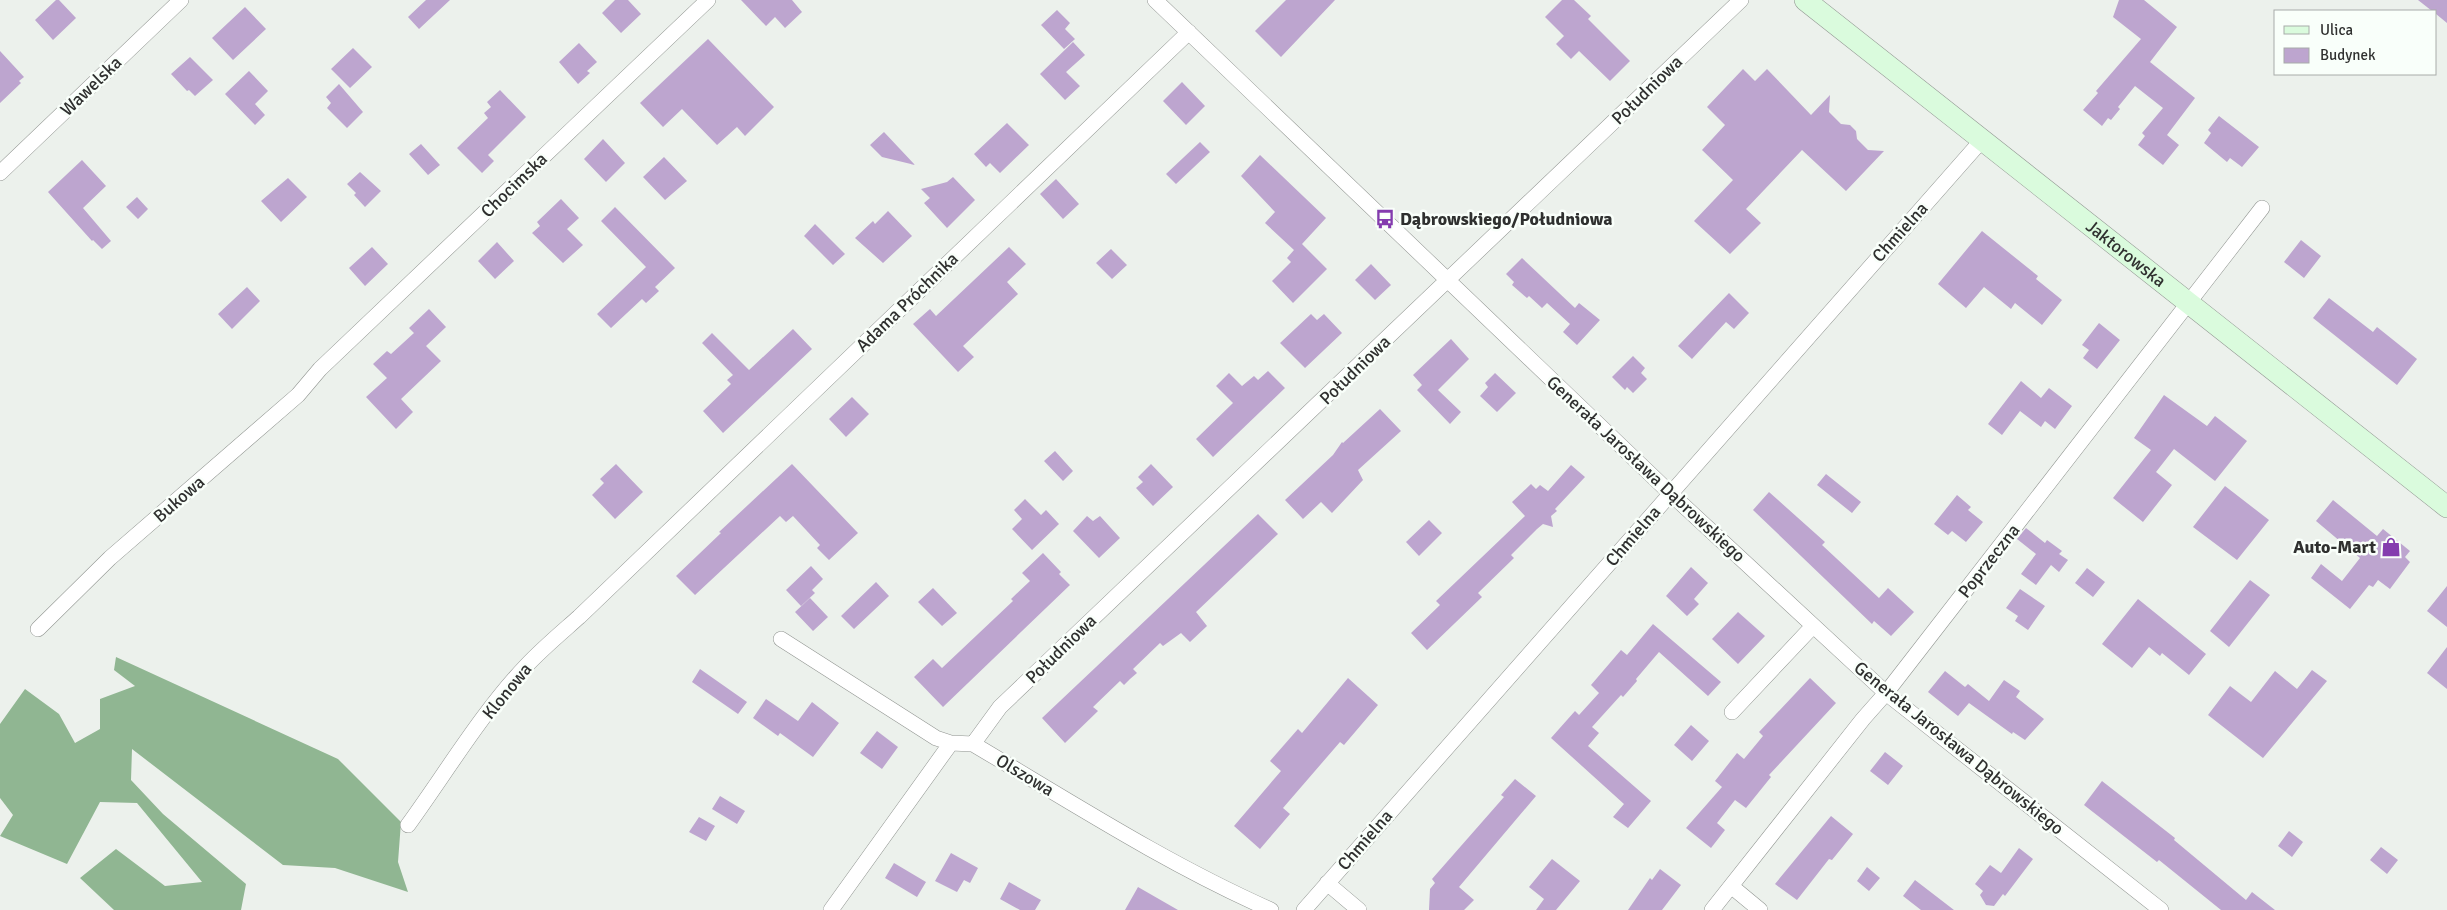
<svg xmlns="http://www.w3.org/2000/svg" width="2447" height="910" viewBox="0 0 2447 910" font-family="Signika,sans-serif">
<rect width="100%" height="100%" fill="#ecf1ec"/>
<!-- forest -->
<path fill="#90b692" d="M 116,657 L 338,759 L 401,822 L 398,862 L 408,892 L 335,868 L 283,865 L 132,749 L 131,780 L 163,814 L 246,884 L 241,910 L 114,910 L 80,878 L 116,849 L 165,886 L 202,882 L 137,803 L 100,802 L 67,864 L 0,836 L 13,815 L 0,798 L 0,724 L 25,689 L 59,714 L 75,743 L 100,729 L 100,699 L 135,686 L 114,670 Z"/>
<!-- building -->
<path fill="#bda5cf" d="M 56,0 L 59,0 L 76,18 L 53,40 L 35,20 Z
M 426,0 L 450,0 L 419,29 L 408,17 Z
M 615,0 L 628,0 L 641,14 L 621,33 L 602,13 Z
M 741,0 L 792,0 L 802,12 L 785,28 L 775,17 L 766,26 Z
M 1286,0 L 1335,0 L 1281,57 L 1255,31 Z
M 1562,0 L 1574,0 L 1591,16 L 1588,19 L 1630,61 L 1610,81 L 1579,51 L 1571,59 L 1556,44 L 1564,36 L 1545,17 Z
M 2119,0 L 2144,0 L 2177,27 L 2150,62 L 2195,98 L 2167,135 L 2179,145 L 2163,165 L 2138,145 L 2145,136 L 2142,133 L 2163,108 L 2135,86 L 2118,107 L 2120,109 L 2111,120 L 2108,118 L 2102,126 L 2083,110 L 2098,93 L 2096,91 L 2141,39 L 2113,17 Z
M 2418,0 L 2447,0 L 2447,23 L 2436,14 L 2436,11 L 2432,11 Z
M 245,7 L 266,29 L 233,60 L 212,38 Z
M 1057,10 L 1070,23 L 1065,29 L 1075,39 L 1064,49 L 1041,25 Z
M 708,39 L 774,107 L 745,136 L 737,127 L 717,145 L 682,109 L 663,127 L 640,103 Z
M 1073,42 L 1085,55 L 1066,72 L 1080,86 L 1065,100 L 1040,74 Z
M 579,43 L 597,62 L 587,71 L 590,73 L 578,84 L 559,62 Z
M 353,48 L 372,67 L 350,88 L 331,69 Z
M 0,51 L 24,77 L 19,81 L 21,83 L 0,103 Z
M 190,57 L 213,80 L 195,96 L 189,90 L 187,91 L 171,74 Z
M 1743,69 L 1755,81 L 1767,69 L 1811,115 L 1830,95 L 1829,112 L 1841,124 L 1850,125 L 1856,131 L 1857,139 L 1868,150 L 1884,151 L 1846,191 L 1802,150 L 1746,209 L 1761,223 L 1730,254 L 1694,221 L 1733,180 L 1702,150 L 1725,125 L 1707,107 Z
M 249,71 L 268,91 L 255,104 L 265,115 L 255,125 L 225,94 Z
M 1182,82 L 1205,106 L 1186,125 L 1163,101 Z
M 339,84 L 363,112 L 347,128 L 327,108 L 331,103 L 326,97 Z
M 500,90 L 526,117 L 488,155 L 494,161 L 482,173 L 457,148 L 488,118 L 484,113 L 491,107 L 487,102 Z
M 2219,116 L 2259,147 L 2242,167 L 2230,158 L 2227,162 L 2204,143 L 2211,133 L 2208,130 Z
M 1007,123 L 1029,145 L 1000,173 L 990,163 L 986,167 L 974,154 Z
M 884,132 L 915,165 L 882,157 L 870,145 Z
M 603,139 L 625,163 L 606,182 L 584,159 Z
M 1200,142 L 1210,152 L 1176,184 L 1166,174 Z
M 421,144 L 440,165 L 428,175 L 409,154 Z
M 1260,155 L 1326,218 L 1302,244 L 1327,269 L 1293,303 L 1272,281 L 1291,262 L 1287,258 L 1294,250 L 1265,223 L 1275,212 L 1241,176 Z
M 664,157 L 687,181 L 665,200 L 643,177 Z
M 82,160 L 106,186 L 83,208 L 111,241 L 102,249 L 93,240 L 92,241 L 48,192 Z
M 360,172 L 381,191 L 365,207 L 354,195 L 356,193 L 347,184 Z
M 953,177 L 975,200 L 947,228 L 924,203 L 930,198 L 921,189 L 947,182 Z
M 288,178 L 307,197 L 281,222 L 261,201 Z
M 1056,179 L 1079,204 L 1063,219 L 1040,194 Z
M 137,197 L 148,209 L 138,219 L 126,207 Z
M 561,199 L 579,218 L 567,229 L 583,245 L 563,263 L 532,233 L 540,226 L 537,222 Z
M 615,207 L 675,268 L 655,287 L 659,291 L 646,303 L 642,299 L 611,328 L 597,314 L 646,267 L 601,221 Z
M 888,211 L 912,236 L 883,263 L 855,238 L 873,221 L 875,224 Z
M 815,224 L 845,254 L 833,265 L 804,236 Z
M 1982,231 L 2038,276 L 2036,279 L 2062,300 L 2042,325 L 2015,303 L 2011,309 L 1984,287 L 1966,308 L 1938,284 Z
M 2301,240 L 2321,256 L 2304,278 L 2284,262 Z
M 497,242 L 514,261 L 495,279 L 478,261 Z
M 372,247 L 388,264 L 365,286 L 349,268 Z
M 1009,247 L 1026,264 L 1007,282 L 1018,294 L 963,346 L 974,357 L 958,372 L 913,324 L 930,309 L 936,316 Z
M 1111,249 L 1127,265 L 1112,279 L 1096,263 Z
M 1522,258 L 1575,308 L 1579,303 L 1600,320 L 1577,345 L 1563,332 L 1570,324 L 1547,303 L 1542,308 L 1529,296 L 1527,298 L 1512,285 L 1514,282 L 1506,274 Z
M 1371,264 L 1391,285 L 1375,300 L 1355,280 Z
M 247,287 L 260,301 L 232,329 L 218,314 Z
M 1729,293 L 1749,313 L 1734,329 L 1726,322 L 1692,359 L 1678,346 Z
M 2329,298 L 2373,332 L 2377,327 L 2417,359 L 2397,385 L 2313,318 Z
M 429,309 L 446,327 L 426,346 L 441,361 L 401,399 L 413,412 L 396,429 L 366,397 L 387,378 L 373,364 L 387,351 L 391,354 L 414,333 L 409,328 Z
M 1311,314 L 1317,320 L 1324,314 L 1342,333 L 1305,368 L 1280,343 Z
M 2099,323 L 2120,340 L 2097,369 L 2083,358 L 2089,350 L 2082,345 Z
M 793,329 L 812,349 L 723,433 L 703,411 L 731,384 L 727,380 L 733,375 L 702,343 L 712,333 L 749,370 Z
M 1451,339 L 1469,359 L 1438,390 L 1461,412 L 1450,424 L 1417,390 L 1422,385 L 1413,375 Z
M 1633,356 L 1645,368 L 1641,373 L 1647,379 L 1633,393 L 1627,387 L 1625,390 L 1612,377 Z
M 1268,371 L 1285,388 L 1213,457 L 1196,439 L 1233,403 L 1216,386 L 1229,373 L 1242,386 L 1254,376 L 1258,380 Z
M 1495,373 L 1516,393 L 1497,412 L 1480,396 L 1488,387 L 1485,383 Z
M 2021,381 L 2041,398 L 2049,388 L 2072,406 L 2055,429 L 2045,421 L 2041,427 L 2020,411 L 2002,435 L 1988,424 Z
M 2164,395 L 2207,426 L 2215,416 L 2247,441 L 2215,481 L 2174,449 L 2156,472 L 2172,485 L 2143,522 L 2113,498 L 2151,450 L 2134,438 Z
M 852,397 L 869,414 L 846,437 L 829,419 Z
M 1380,409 L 1401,431 L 1358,470 L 1363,480 L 1332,513 L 1321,502 L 1303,519 L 1285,500 L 1333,455 L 1342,442 L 1343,443 Z
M 1055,451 L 1073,471 L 1063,481 L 1044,461 Z
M 616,464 L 643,492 L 615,519 L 592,495 L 604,483 L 600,479 Z
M 792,464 L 858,533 L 829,560 L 817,548 L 820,545 L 793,516 L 786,522 L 780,516 L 695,595 L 676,576 L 721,533 L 719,532 Z
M 1151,464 L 1173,487 L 1153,506 L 1136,488 L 1143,482 L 1138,477 Z
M 1571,465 L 1585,477 L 1555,509 L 1557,511 L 1551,516 L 1553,527 L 1543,524 L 1537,529 L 1511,555 L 1514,558 L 1478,593 L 1482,597 L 1427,650 L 1411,633 L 1440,605 L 1436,601 L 1525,516 L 1512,502 L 1531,484 L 1536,489 L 1540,485 L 1548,491 Z
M 1826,474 L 1861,502 L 1852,513 L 1817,485 Z
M 2225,486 L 2269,520 L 2237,560 L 2193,527 Z
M 1769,492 L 1825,542 L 1822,545 L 1879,598 L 1888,588 L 1914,612 L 1891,636 L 1874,621 L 1872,624 L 1753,510 Z
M 1957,495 L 1971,507 L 1968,510 L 1983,522 L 1966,542 L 1952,531 L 1948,535 L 1934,524 Z
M 1025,499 L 1041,515 L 1046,510 L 1059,524 L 1032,550 L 1012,529 L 1022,519 L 1014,510 Z
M 2333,500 L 2377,536 L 2383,529 L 2410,551 L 2405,557 L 2410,562 L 2390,589 L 2378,580 L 2373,587 L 2369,585 L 2350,609 L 2311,578 L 2321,564 L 2342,581 L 2360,558 L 2316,521 Z
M 1258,514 L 1278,534 L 1196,612 L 1207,626 L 1190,642 L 1181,633 L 1163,646 L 1160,643 L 1133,669 L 1137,673 L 1130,679 L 1124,685 L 1120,681 L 1093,707 L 1098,711 L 1065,743 L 1042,718 Z
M 1087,516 L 1093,521 L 1100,516 L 1120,538 L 1099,558 L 1073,531 Z
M 1429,520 L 1442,533 L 1419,556 L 1406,542 Z
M 2026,528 L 2045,543 L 2047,540 L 2062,551 L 2059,554 L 2068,560 L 2059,572 L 2051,565 L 2036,585 L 2021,574 L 2036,554 L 2017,539 Z
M 1043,553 L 1061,572 L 1059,574 L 1070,585 L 943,707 L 914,677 L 933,659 L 942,668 L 1013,601 L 1011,599 L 1030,581 L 1022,573 Z
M 811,566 L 823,579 L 812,590 L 815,593 L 801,606 L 786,590 Z
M 1691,567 L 1708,583 L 1694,599 L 1699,604 L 1687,616 L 1666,596 Z
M 2087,568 L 2105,582 L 2093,597 L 2075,583 Z
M 2250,580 L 2270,595 L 2229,647 L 2210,631 Z
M 876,582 L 889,596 L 854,629 L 841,616 Z
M 2447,586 L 2447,627 L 2427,611 Z
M 933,588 L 957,613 L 942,626 L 918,602 Z
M 2020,589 L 2045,606 L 2028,630 L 2015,621 L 2018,616 L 2006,608 Z
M 810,598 L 828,617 L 813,631 L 795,612 Z
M 2138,599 L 2206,654 L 2189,675 L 2162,653 L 2160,656 L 2149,647 L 2132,668 L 2102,644 Z
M 1738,612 L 1765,636 L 1738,664 L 1712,639 Z
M 1653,624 L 1721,682 L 1708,696 L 1659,652 L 1636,679 L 1637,681 L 1623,697 L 1621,695 L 1592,727 L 1599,733 L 1588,746 L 1651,801 L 1628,828 L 1613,817 L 1624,804 L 1551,738 L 1575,711 L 1579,715 L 1599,693 L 1591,685 L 1621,650 L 1627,655 Z
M 2447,647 L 2447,689 L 2427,673 Z
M 700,669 L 747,702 L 738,714 L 692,682 Z
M 2312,670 L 2327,681 L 2263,758 L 2208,715 L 2230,686 L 2251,702 L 2275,671 L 2297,689 Z
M 1945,671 L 1965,687 L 1968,684 L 1989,701 L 2004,680 L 2020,691 L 2016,697 L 2044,719 L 2025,740 L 2013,732 L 2012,734 L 1969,703 L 1958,716 L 1928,692 Z
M 1348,678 L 1378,705 L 1344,745 L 1340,742 L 1283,808 L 1290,814 L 1260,849 L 1234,826 L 1281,771 L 1270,761 L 1298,729 L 1302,733 Z
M 1810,678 L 1836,703 L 1769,775 L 1771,777 L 1746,808 L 1735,800 L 1717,823 L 1725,830 L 1711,848 L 1686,828 L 1722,787 L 1715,781 L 1737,753 L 1744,759 L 1763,736 L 1759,732 Z
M 766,699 L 798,721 L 812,702 L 839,723 L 813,757 L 780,733 L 778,736 L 753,718 Z
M 1691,725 L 1709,741 L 1692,761 L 1674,745 Z
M 877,731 L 898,747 L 882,769 L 860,753 Z
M 1885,752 L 1903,766 L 1888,785 L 1870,771 Z
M 1515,779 L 1536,796 L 1459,887 L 1474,900 L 1464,910 L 1429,910 L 1430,889 L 1435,883 L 1432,879 L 1504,797 L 1501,795 Z
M 2102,781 L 2175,838 L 2174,840 L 2246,900 L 2252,892 L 2275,910 L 2221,910 L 2159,860 L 2157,862 L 2084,805 Z
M 720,796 L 745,811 L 737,824 L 712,809 Z
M 1831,816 L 1853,834 L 1832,860 L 1829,859 L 1797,900 L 1775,884 Z
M 699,817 L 715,826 L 706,841 L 689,832 Z
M 2289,831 L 2303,842 L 2292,857 L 2278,846 Z
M 2381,847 L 2398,860 L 2387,874 L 2370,860 Z
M 2019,848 L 2033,859 L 2005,896 L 2003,894 L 1994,906 L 1986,905 L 1980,895 L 1983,891 L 1975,884 L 1990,865 L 2001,873 Z
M 951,853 L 978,868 L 970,883 L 964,880 L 957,892 L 935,881 Z
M 1552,859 L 1580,881 L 1556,910 L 1536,910 L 1544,899 L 1529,887 Z
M 894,863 L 926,882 L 917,897 L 885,878 Z
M 1867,867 L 1880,878 L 1869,891 L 1857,881 Z
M 1660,869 L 1681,885 L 1662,910 L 1628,910 L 1650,878 L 1652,880 Z
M 1915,880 L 1954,910 L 1921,910 L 1903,896 Z
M 1009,882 L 1041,900 L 1035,910 L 1020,910 L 1000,899 Z
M 1138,887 L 1178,910 L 1125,910 Z"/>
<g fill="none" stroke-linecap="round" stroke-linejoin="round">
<defs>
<path id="street" d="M 1155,0 L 1670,493 L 1886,693 L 2161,910
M 0,173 L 181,0
M 38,629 L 110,558 L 298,395 L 320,369 L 708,0
M 781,639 L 936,738 L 951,743 L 973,744 C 1071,802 1167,864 1271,910
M 1732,712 L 1813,626
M 973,744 L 1000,707 L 1741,0
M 408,825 C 445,774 483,711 526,666 C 543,648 561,633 579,617 L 1189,32
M 1327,883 L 1359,910
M 1731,886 L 1760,910
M 831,910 L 951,743
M 1304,910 L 1982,140
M 1712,910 L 1863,719 L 1886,693 L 2262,208"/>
<g id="secondary">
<path id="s1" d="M 1805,0 L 2447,507"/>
</g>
</defs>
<!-- street casing -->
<use href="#street" stroke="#919591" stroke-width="16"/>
<!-- secondary casing -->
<use href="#secondary" stroke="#919591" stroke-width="22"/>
<!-- street -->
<use href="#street" stroke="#fff" stroke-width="15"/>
<!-- secondary -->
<use href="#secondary" stroke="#dafbdd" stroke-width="21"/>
</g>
<!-- icons -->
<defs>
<symbol id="bus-bare" viewBox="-9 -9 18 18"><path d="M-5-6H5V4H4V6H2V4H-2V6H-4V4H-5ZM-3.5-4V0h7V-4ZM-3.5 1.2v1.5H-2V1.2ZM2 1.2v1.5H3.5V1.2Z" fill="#843cae" stroke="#f9fffa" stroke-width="2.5" paint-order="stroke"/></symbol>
<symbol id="shop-bare" viewBox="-9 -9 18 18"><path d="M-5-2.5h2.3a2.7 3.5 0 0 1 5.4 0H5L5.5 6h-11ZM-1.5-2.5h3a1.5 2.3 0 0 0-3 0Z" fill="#843cae" stroke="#f9fffa" stroke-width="2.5" paint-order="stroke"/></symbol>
</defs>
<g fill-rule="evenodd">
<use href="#bus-bare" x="1371" y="205" width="28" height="28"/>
<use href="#shop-bare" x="2377" y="533" width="28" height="28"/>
</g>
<g text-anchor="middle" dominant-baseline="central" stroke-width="5" stroke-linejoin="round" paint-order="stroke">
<!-- street labels -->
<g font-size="18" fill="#2f302f" stroke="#f9fffa">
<text transform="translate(91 86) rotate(-44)">Wawelska</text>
<text transform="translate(1647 90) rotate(-44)">Południowa</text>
<text transform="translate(514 185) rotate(-44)">Chocimska</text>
<text transform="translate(1900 232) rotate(-48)">Chmielna</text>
<text stroke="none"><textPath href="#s1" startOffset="409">Jaktorowska</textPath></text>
<text transform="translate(907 302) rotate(-44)">Adama Próchnika</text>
<text transform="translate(1355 370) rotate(-44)">Południowa</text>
<text transform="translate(1646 469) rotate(43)">Generała Jarosława Dąbrowskiego</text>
<text transform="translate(179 499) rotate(-41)">Bukowa</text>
<text transform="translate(1633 536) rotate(-49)">Chmielna</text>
<text transform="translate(1989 561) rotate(-52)">Poprzeczna</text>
<text transform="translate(1061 649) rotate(-44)">Południowa</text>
<text transform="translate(507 691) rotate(-51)">Klonowa</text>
<text transform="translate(1959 748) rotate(39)">Generała Jarosława Dąbrowskiego</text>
<text transform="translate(1025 775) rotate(31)">Olszowa</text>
<text transform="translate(1365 840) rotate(-49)">Chmielna</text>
</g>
<!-- poi labels -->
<g font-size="18" font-weight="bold" fill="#2f302f" stroke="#f9fffa" text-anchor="start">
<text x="1400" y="219">Dąbrowskiego/Południowa</text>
<text x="2376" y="547" text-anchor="end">Auto-Mart</text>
</g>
</g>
<!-- legend -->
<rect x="2274" y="10" width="162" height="65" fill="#f9fffa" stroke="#a8aca9"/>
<rect x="2284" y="26" width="25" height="8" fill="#dafbdd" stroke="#a8aca9"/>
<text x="2320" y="35" font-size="15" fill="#2f302f">Ulica</text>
<rect x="2284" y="48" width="25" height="15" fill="#bda5cf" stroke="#a8aca9"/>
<text x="2320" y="60" font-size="15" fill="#2f302f">Budynek</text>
</svg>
